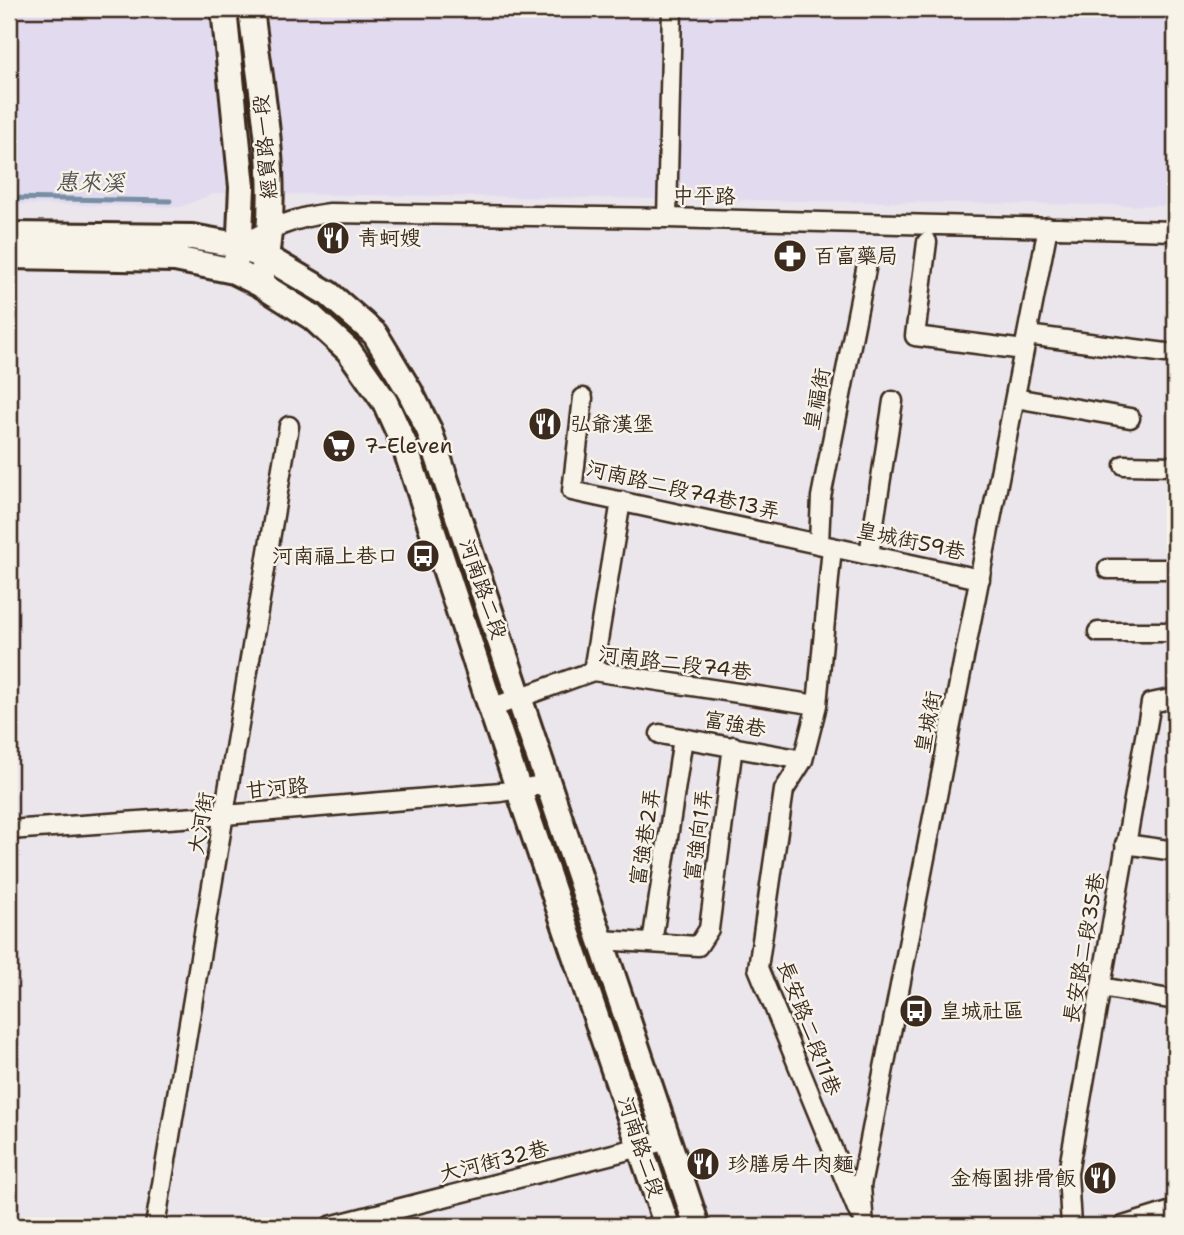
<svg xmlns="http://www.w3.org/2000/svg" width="1184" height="1235" viewBox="0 0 1184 1235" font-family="'Shantell Sans','LXGW WenKai TC',sans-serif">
<rect width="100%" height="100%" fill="#ebe5ec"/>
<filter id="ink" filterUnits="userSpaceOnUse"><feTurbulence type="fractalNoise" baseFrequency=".0143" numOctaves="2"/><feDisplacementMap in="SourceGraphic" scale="14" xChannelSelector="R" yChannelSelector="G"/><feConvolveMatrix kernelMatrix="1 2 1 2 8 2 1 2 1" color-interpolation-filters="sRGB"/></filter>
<g filter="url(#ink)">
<!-- built -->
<path fill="#e2dbef" d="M 9,9 L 1175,9 L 1175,206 L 216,193 L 181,207 L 9,204 Z"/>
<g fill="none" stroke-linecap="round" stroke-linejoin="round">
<!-- stream -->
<path stroke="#778ea3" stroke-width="5" d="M 9,198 L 170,201"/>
<defs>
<path id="street" d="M 667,218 L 672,9
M 927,242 L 915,336 L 1024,350
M 239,246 C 268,229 296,217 330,213 L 667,218 L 1175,231
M 1027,335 L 1166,353
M 583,398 L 572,491 L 980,579
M 1015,398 L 1130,418
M 1124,465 L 1175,466
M 819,543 L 821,497 L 867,264
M 832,547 L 817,705 L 803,760 L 784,790 L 758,968 L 858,1211
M 869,555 L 893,401
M 1108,569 L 1175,569
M 1098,632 L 1175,632
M 593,671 L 621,501
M 491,708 L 593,671 L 817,705
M 660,734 L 803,760
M 9,830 L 225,815 L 501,792 L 548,784
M 1125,844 L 1175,851
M 601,940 L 698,946 L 709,929 L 733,746
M 652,943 L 683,738
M 1101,987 L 1175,1000
M 155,1226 L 289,426
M 330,1226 L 668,1140
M 864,1226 L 861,1186 L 1048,227
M 1071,1226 L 1068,1173 L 1151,703 L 1175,698
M 1123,1226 L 1175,1210"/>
<path id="secondary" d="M 224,9 L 242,187 L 240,234 L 236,260
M 251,9 C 261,95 282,186 263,272
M 9,235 L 192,237 L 231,244 L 266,257 L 329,294 L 375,334 L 410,392 L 429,430 L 697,1226
M 9,256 L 175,259 L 234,271 L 260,284 L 312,317 L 349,351 L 385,402 L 404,444 L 491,708 L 667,1226"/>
</defs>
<!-- street casing -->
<use href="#street" stroke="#3b2a1e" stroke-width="23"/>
<!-- secondary casing -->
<use href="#secondary" stroke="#3b2a1e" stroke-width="30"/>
<!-- street -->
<use href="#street" stroke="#f7f3e8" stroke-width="18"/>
<!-- secondary -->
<use href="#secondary" stroke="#f7f3e8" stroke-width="24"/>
</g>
</g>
<!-- icons -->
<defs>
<symbol id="restaurant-disc" viewBox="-11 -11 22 22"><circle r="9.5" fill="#3b2a1e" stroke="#f7f3e8"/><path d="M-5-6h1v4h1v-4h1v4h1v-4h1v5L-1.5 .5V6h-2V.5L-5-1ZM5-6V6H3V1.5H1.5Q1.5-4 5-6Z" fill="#fff"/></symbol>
<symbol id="pharmacy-disc" viewBox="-11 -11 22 22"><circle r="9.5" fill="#3b2a1e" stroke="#f7f3e8"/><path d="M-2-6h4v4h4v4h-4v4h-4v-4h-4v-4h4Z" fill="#fff"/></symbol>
<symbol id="supermarket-disc" viewBox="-11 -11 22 22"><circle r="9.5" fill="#3b2a1e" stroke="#f7f3e8"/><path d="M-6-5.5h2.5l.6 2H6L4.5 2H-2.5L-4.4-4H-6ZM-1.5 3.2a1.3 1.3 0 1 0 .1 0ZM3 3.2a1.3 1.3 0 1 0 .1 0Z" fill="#fff"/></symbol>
<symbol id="bus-disc" viewBox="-11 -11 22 22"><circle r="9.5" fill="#3b2a1e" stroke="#f7f3e8"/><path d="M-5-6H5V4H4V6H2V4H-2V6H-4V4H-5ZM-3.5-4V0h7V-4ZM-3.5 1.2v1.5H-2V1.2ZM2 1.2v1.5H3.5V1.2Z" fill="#fff"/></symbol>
</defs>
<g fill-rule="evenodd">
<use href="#restaurant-disc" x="314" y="219" width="38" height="38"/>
<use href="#pharmacy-disc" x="771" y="237" width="38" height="38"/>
<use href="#restaurant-disc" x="526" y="405" width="38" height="38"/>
<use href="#supermarket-disc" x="320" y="427" width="38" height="38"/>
<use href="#bus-disc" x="404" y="537" width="38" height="38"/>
<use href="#bus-disc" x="897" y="992" width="38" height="38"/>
<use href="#restaurant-disc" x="684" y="1145" width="38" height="38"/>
<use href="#restaurant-disc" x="1081" y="1159" width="38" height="38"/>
</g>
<g text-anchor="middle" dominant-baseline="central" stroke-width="5" stroke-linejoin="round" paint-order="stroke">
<!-- street labels -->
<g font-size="21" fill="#3b2a1e" stroke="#f7f3e8">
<text transform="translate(265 147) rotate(-95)">經貿路一段</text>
<text transform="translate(704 196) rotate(1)">中平路</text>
<text transform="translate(817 399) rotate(-79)">皇福街</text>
<text transform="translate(683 490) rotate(13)">河南路二段74巷13弄</text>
<text transform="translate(911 541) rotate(12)">皇城街59巷</text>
<text transform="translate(483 589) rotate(71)">河南路二段</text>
<text transform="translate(675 663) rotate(7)">河南路二段74巷</text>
<text transform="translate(928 722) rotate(-79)">皇城街</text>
<text transform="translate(735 724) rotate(10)">富強巷</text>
<text transform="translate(277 788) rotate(-5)">甘河路</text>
<text transform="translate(201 823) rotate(-80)">大河街</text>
<text transform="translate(698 835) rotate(-82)">富強向1弄</text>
<text transform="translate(645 837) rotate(-81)">富強巷2弄</text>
<text transform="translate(1084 948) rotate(-80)">長安路二段35巷</text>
<text transform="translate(809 1028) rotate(69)">長安路二段11巷</text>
<text transform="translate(641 1147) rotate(72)">河南路二段</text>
<text transform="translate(494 1161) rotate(-14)">大河街32巷</text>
</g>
<!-- poi labels -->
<g font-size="21" fill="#3b2a1e" stroke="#f7f3e8" text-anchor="start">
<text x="358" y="238">青蚵嫂</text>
<text x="814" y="256">百富藥局</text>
<text x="570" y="424">弘爺漢堡</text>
<text x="364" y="446">7-Eleven</text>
<text x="398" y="556" text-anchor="end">河南福上巷口</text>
<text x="940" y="1011">皇城社區</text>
<text x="728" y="1164">珍膳房牛肉麵</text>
<text x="1076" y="1178" text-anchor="end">金梅園排骨飯</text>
</g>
<!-- water labels -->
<g font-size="23" font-style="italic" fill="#545456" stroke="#f7f3e8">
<text transform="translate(90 182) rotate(1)">惠來溪</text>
</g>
</g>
<!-- margin -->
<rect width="1184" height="1235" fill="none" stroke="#f7f3e8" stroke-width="35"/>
<rect x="18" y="18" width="1149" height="1200" fill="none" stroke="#3b2a1e" stroke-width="2.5" filter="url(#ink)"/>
</svg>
